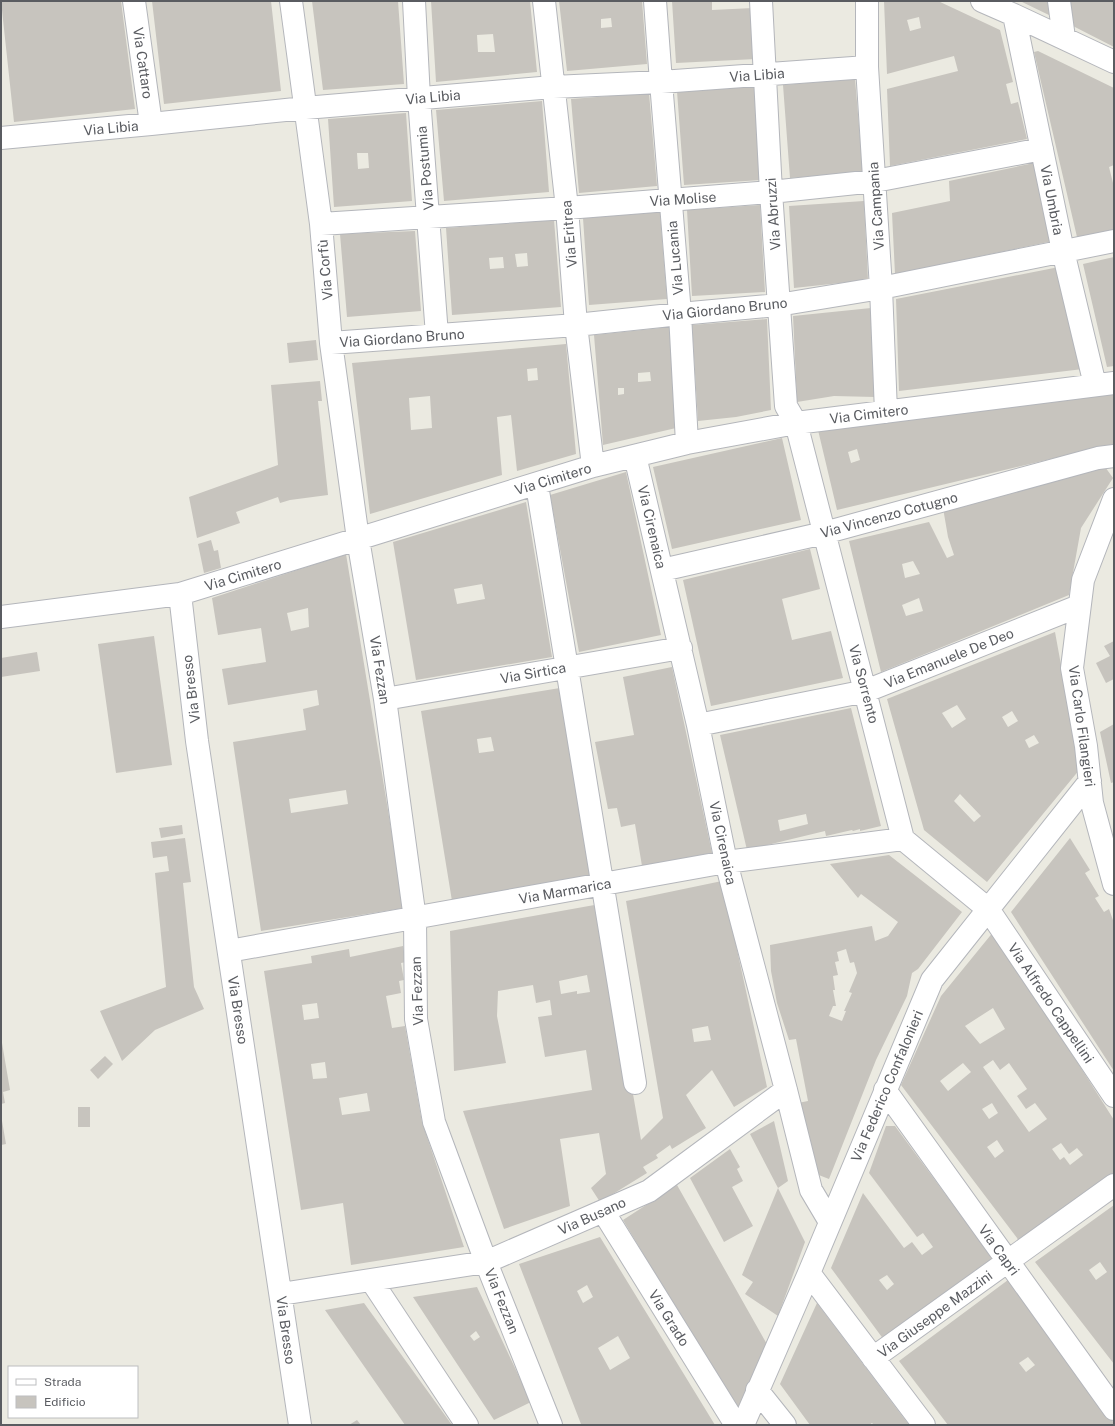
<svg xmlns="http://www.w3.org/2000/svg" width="1115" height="1426" viewBox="0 0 1115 1426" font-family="'Public Sans',sans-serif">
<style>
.building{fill:#c7c4be;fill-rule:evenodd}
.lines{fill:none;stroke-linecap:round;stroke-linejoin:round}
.street-casing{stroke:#b4b6bb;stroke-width:24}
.street{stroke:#fff;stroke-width:22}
.labels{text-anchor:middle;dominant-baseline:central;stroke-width:3;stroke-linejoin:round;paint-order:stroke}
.street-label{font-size:14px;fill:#5a5c61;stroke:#fff}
</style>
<rect width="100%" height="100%" fill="#ebeae1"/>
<!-- building -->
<path class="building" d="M1 1H121L135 109 14 122Z
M152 1H271L281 91 164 104Z
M312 1H398L404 84 323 90Z
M431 1H530L537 72 436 82ZM493 34 495 52H478L477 35Z
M559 1H642L647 64 567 71ZM611 18 612 27 601 28V19Z
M672 1H712V10L753 8 756 59 676 63Z
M884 1H938L1000 30 1013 82 1006 84 1011 104 1018 102 1027 139 890 166 887 89 958 71 954 56 887 74ZM919 17 921 28 910 31 907 20Z
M1020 1H1049L1051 16Z
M1069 1H1114V47L1073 26Z
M1038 51 1114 88V165L1109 167 1114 187V230L1077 237 1034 52Z
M855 79 863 172 790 178 783 85Z
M755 86 761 180 684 185 677 91Z
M649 93 657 186 579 193 571 99Z
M542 101 549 192 444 201 436 110Z
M406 113 412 201 334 207 328 119ZM357 153H368L369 168 358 169Z
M1034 163 1053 241 895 274 892 213 950 201 949 181Z
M864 201 868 280 794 288 789 206Z
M760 205 765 292 692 296 687 210Z
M660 212 667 299 589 305 583 218Z
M554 220 561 307 452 315 446 228ZM527 253 528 266 517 267 515 254ZM503 257 504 268 490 269 489 258Z
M415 231 421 311 347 317 340 234Z
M1114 257V366L1107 367 1083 264Z
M1059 267 1083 369 899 391 896 299Z
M871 308 875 397 834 396 797 402 793 316Z
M767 319 771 410 736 417 698 421 692 325Z
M670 327 676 428 603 445 594 335ZM650 372 651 381 638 382V373ZM618 388H624V394L618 395Z
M316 340 318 360 289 363 287 343Z
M566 344 576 454 517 471 511 415 497 417 502 475 370 514 352 363ZM537 368 538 380 528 381 527 369ZM430 396 432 428 411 430 409 398Z
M320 381 322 401H318L328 495 290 500 280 503 278 497 236 512 240 523 197 538 189 497 278 465 271 385Z
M1114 392V444L837 510 818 430ZM857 449 860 460 851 463 848 452Z
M782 438 801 520 672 549 653 467Z
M1103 464 1113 478 1081 528 1069 595 881 672 849 541 929 522 947 558 954 555 948 537 943 508ZM913 561 920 574 905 578 902 564ZM919 598 923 611 906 616 902 605Z
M626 472 661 635 579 652 550 495Z
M526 502 552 657 416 680 393 542ZM482 584 485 599 457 604 454 589Z
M211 540 214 551 218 550 221 568 204 573 198 544Z
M810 549 820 589 782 599 792 640 831 631 843 678 711 706 683 580Z
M346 554 404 908 261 931 233 742 306 730 303 709 319 705 317 690 228 705 222 669 266 662 261 628 218 635 212 598ZM308 608 309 627 291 631 287 613ZM346 790 348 804 291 813 289 799Z
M1055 632 1080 769 987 882 924 830 887 699ZM957 705 966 719 952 728 942 713ZM1012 711 1018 721 1008 727 1002 717ZM1034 735 1039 743 1029 748 1025 740ZM960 794 981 816 974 822 954 801Z
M154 636 172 765 116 773 98 644Z
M1114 641V679L1106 683 1096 663 1110 656 1104 646Z
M37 652 40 671 1 677V658Z
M672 667 712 853 642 866 635 824 621 827 617 808 608 809 595 742 634 735 623 677Z
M560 688 596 875 452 901 421 711ZM491 737 494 751 479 753 477 739Z
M851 708 881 826 860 831V829L853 831 852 830 826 836 825 831 747 850 720 735ZM806 814 808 824 780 831 778 820Z
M1114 724V782L1111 783 1100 732Z
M182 825 183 834 161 838 159 828Z
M185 838 191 882 183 883 194 987 204 1009 155 1030 122 1061 100 1011 166 987 155 873 169 871 167 856 153 858 151 842Z
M1070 838 1090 870 1085 873 1099 896 1095 898 1104 912 1109 909 1114 923V1071L1011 912Z
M889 855 962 912 918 969 912 973 907 996 876 1060 829 1179 811 1172 798 1103 808 1101 796 1039 789 1040 777 1003 771 971 770 945 872 926 875 941 888 936 898 922 861 894 858 898 830 864ZM846 949 850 963 854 962 857 973 849 992 852 993 844 1011H846L842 1021 829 1016 833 1006H836L833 990H835L833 976 838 975 835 962 839 961 837 952Z
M722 881 767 1087 734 1107 712 1070 686 1095 706 1128 672 1149 670 1145 656 1155 658 1158 643 1167 647 1173 600 1202 591 1188 606 1174 599 1133 560 1139 570 1206 504 1229 463 1111 592 1090 586 1050 545 1057 538 1017 552 1015 550 1000 536 1003 533 985 498 991 497 1016 506 1063 454 1071 450 931 600 904 641 1140 663 1118 626 901ZM587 975 590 992 577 994V991L561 994 559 981ZM708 1026 711 1040 694 1042 692 1029Z
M994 931 1114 1120V1173L1020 1242 901 1085 941 996ZM993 1008 1005 1029 980 1044 965 1026ZM993 1060 1000 1070 1009 1063 1027 1089 1017 1096 1026 1109 1035 1103 1047 1119 1029 1132 983 1067ZM963 1063 971 1072 948 1091 940 1081ZM992 1103 998 1113 989 1119 982 1109ZM997 1140 1004 1151 995 1158 987 1147ZM1061 1143 1069 1154 1077 1148 1083 1155 1070 1165 1064 1157 1060 1160 1052 1149Z
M403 946 406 962 401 963 404 980 399 981 401 993 386 996 392 1028 405 1026 422 1122 464 1247 351 1265 343 1203 301 1210 264 971 312 963 311 956 349 949 350 957ZM317 1003 319 1018 304 1020 302 1005ZM325 1062 327 1078 313 1079 311 1064ZM367 1093 370 1111 342 1115 339 1098Z
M1 1037 10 1090 3 1092 5 1103 1 1104Z
M105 1056 113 1064 98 1079 90 1070Z
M78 1107H90V1127H78Z
M1 1115 6 1144 1 1145Z
M774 1121 788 1181 778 1188 750 1134Z
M886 1126H895L994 1260 884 1340 831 1268 863 1193 904 1248 912 1242 922 1255 933 1247 923 1233 917 1237 869 1173ZM887 1275 894 1284 887 1290 879 1280Z
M730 1149 740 1167 737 1169 743 1181 732 1187 753 1226 724 1242 690 1178Z
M677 1185 768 1346 743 1406H734L623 1220Z
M778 1188 805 1242 778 1316 745 1294 753 1282 742 1275Z
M1114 1205V1364L1035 1262ZM1100 1262 1107 1272 1096 1280 1089 1270Z
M600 1237 715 1425 581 1424 519 1264ZM587 1285 593 1297 583 1303 577 1291ZM618 1336 630 1358 610 1370 598 1348Z
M1008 1280 1114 1423V1425H948L899 1361ZM1028 1357 1035 1365 1026 1372 1019 1363Z
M477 1287 531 1402 494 1420 413 1297ZM476 1331 480 1337 474 1341 470 1336Z
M364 1303 452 1425H405L325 1310Z
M817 1303 909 1425H874L872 1423 869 1425H810L780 1384Z
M357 1420 361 1425H349Z"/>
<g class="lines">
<defs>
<path id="street" d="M134 1 151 124
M291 1 321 224 331 343 358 539 385 699 415 919 416 1019 434 1122 486 1262 551 1425
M414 1 419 98 437 335
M544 1 567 208 576 325 593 466
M655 1 661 82 680 314 687 443
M761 1 771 192 786 406 796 423 903 839 988 909 1114 1096
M867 1V67L881 288 886 412
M982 1 1014 15 1114 62
M1059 1 1064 38
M1014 15 1063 251 1095 385
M1 138 151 124 305 108 553 87 661 82 867 67
M321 224 567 208 771 192 875 181 1042 149
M331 343 576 325 680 314 778 305 881 288 1114 241
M635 456 698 725 726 862 786 1090 811 1190 830 1222
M537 485 635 1083
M1114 499 1083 580 1072 668 1086 746 1092 803 1114 884
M662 570 824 533 1098 458 1114 456
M180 594 197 741 300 1425
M1 617 180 594 593 466 687 443 796 423 1114 383
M385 699 681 648
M698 725 866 691 1079 606
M229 951 726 862 903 839
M885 1090 1114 1409
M603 1211 736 1425
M809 1273 924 1425
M371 1280 467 1425
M281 1294 486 1262 649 1191 786 1090
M873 1358 1114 1185
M757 1390 785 1425
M743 1425 809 1273 932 980 1090 781"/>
</defs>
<!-- street casing -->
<use href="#street" class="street-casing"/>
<!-- street -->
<use href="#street" class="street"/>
</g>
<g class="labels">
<!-- street labels -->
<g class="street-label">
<text transform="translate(143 63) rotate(82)">Via Cattaro</text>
<text transform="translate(757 75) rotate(-4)">Via Libia</text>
<text transform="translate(433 97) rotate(-5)">Via Libia</text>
<text transform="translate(111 128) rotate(-5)">Via Libia</text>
<text transform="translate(425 168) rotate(-95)">Via Postumia</text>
<text transform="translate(683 199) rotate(-4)">Via Molise</text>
<text transform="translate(1052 200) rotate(79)">Via Umbria</text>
<text transform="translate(876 206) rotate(-94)">Via Campania</text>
<text transform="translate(773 214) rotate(-94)">Via Abruzzi</text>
<text transform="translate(569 234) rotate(-95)">Via Eritrea</text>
<text transform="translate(675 258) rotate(-95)">Via Lucania</text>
<text transform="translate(325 270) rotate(-95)">Via Corfù</text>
<text transform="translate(725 309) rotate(-6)">Via Giordano Bruno</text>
<text transform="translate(402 338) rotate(-4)">Via Giordano Bruno</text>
<text transform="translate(869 414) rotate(-7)">Via Cimitero</text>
<text transform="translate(553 479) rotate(-17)">Via Cimitero</text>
<text transform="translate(889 515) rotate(-15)">Via Vincenzo Cotugno</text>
<text transform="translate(652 527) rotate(77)">Via Cirenaica</text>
<text transform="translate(243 575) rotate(-17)">Via Cimitero</text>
<text transform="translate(949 658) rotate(-22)">Via Emanuele De Deo</text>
<text transform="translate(380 670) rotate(81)">Via Fezzan</text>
<text transform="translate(533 673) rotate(-10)">Via Sirtica</text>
<text transform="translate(864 684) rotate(75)">Via Sorrento</text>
<text transform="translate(191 689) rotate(-97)">Via Bresso</text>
<text transform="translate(1082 726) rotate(82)">Via Carlo Filangieri</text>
<text transform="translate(723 843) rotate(78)">Via Cirenaica</text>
<text transform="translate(565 891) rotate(-10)">Via Marmarica</text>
<text transform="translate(417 991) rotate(-92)">Via Fezzan</text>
<text transform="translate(1051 1003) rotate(56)">Via Alfredo Cappellini</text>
<text transform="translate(238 1010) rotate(81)">Via Bresso</text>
<text transform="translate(887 1086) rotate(-67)">Via Federico Confalonieri</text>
<text transform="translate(592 1216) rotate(-24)">Via Busano</text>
<text transform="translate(999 1250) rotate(54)">Via Capri</text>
<text transform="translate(502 1301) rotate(68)">Via Fezzan</text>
<text transform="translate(935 1314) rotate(-36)">Via Giuseppe Mazzini</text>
<text transform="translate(669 1318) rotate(58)">Via Grado</text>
<text transform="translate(286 1330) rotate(82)">Via Bresso</text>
</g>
</g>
<!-- border -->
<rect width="1115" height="1426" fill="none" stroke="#5a5c61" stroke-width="4"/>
<!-- legend -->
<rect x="8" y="1366" width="130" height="52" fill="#ffffff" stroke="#bdbec0"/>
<rect x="16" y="1379" width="20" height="6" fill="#ffffff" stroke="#bdbec0"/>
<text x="44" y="1386" font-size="12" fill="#5a5c61">Strada</text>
<rect x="16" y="1396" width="20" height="12" fill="#c7c4be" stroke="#bdbec0"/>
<text x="44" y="1406" font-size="12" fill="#5a5c61">Edificio</text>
</svg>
